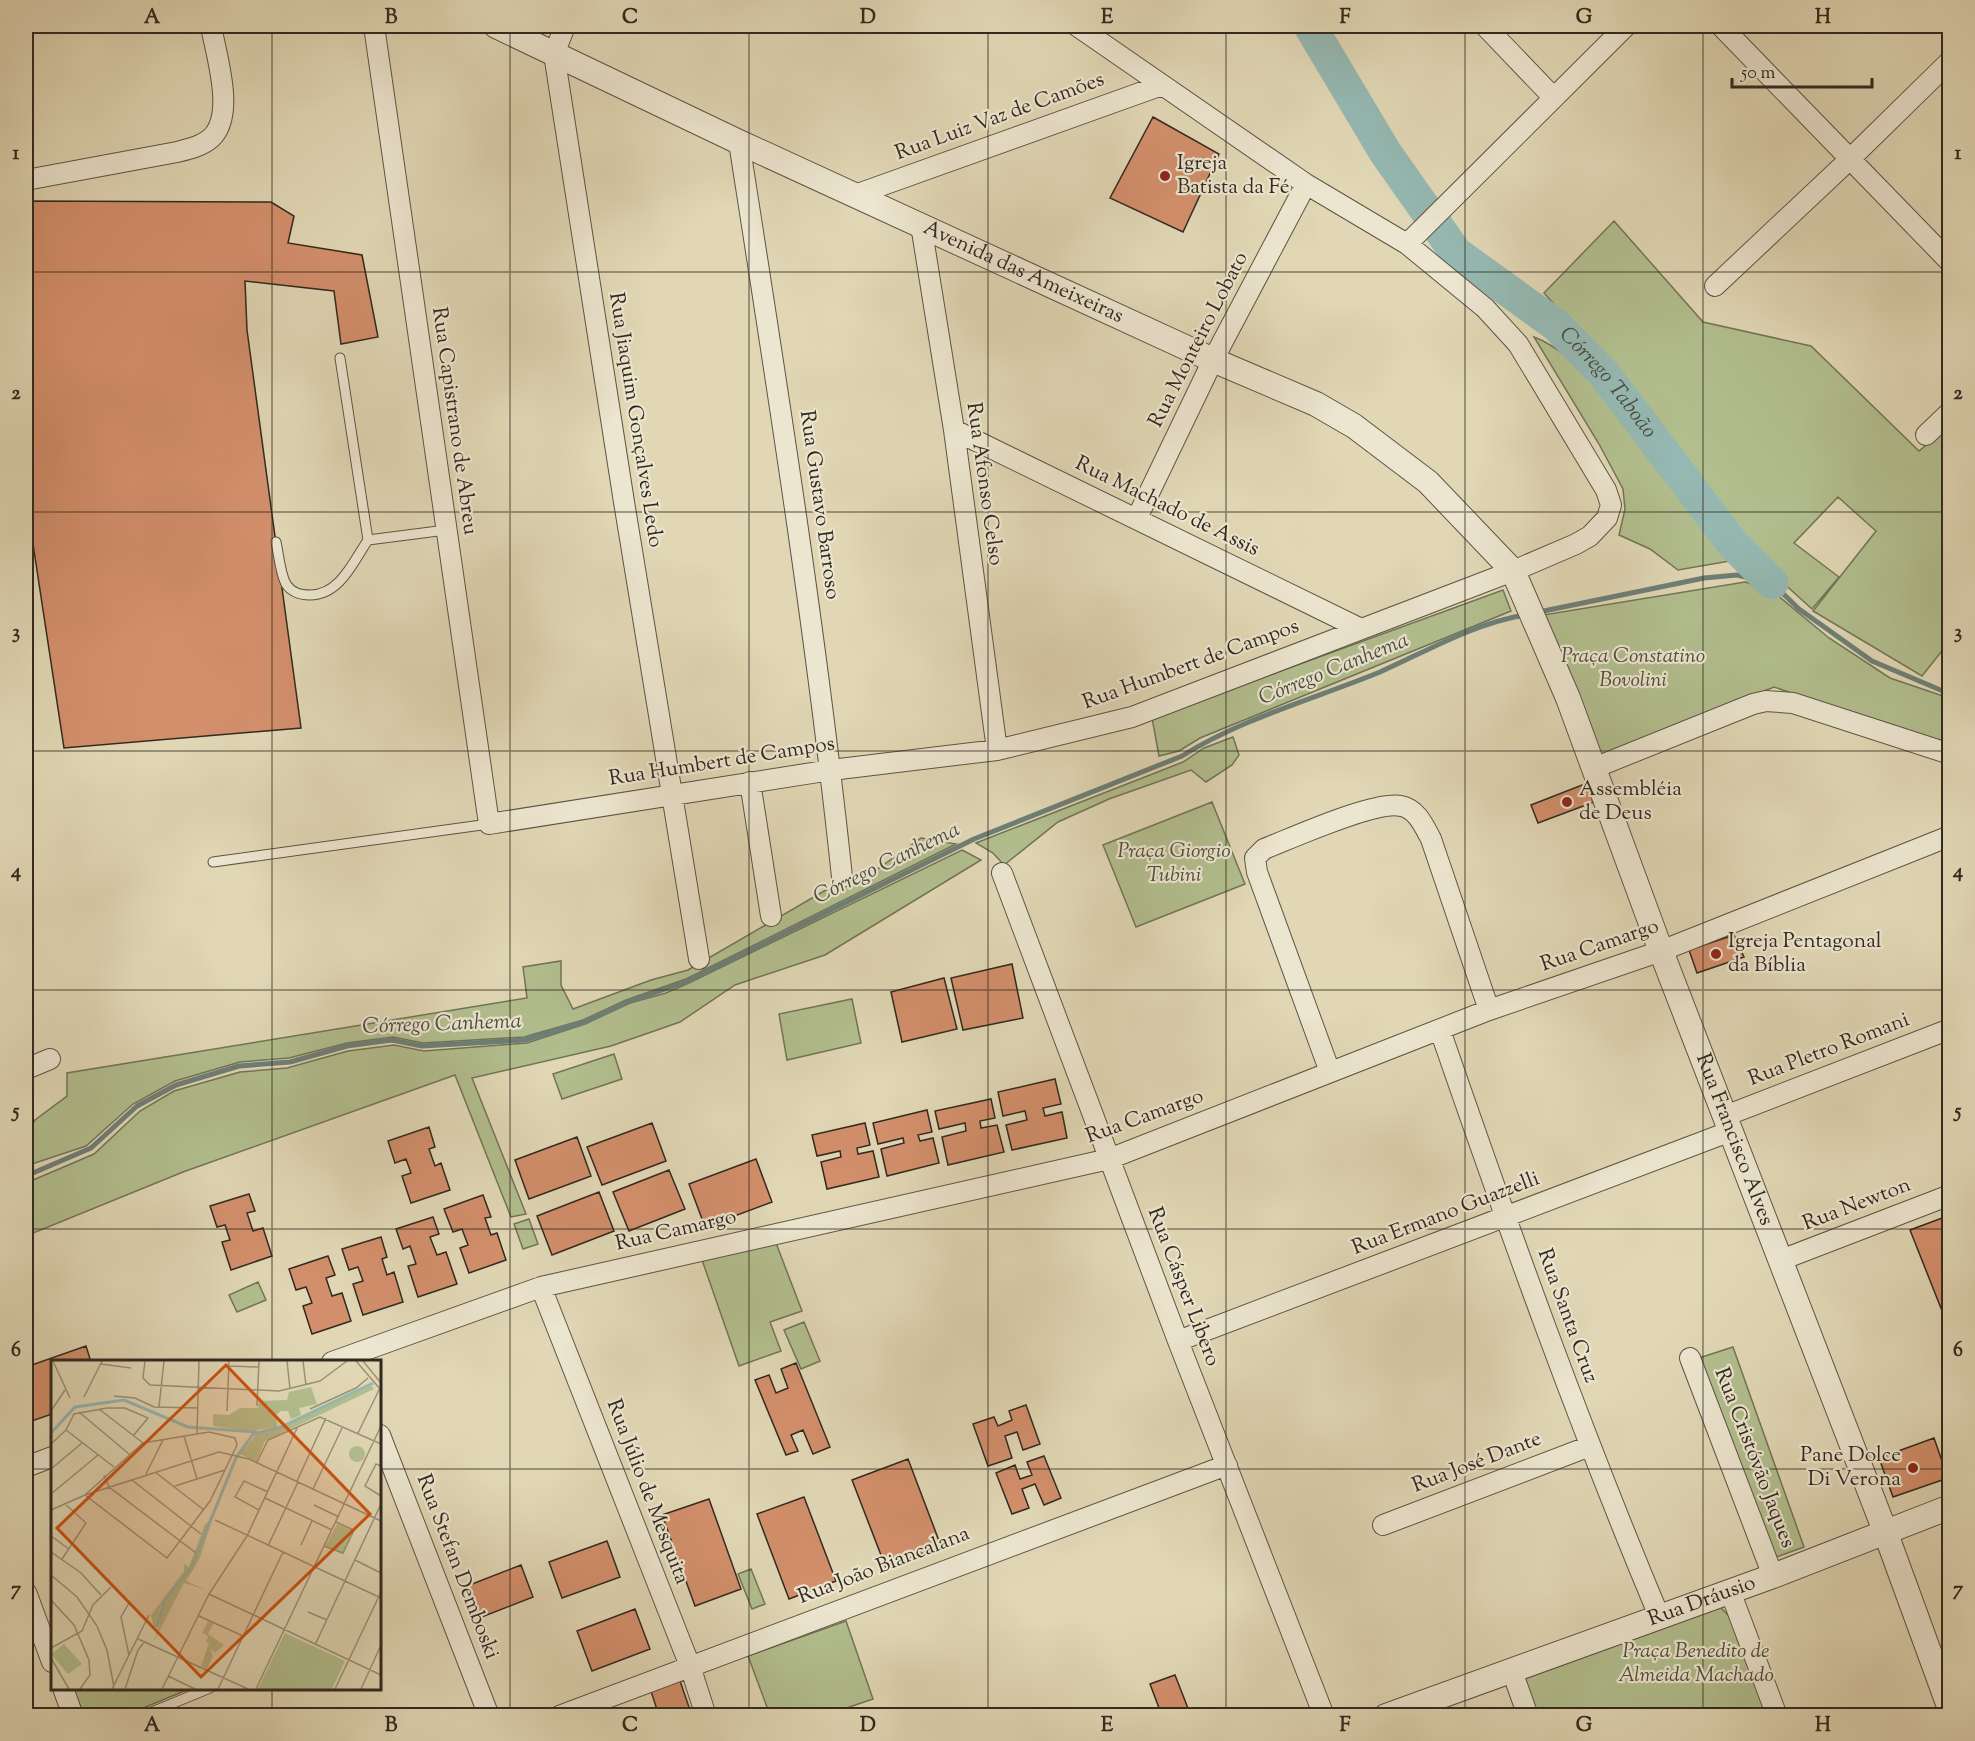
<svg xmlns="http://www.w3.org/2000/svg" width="1975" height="1741" viewBox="0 0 1975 1741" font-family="'Sorts Mill Goudy',serif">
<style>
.green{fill:#b2be8e;stroke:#727457;stroke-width:1.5}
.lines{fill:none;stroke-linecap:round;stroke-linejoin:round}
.stream{stroke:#6d7f78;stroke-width:5}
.river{stroke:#95b8b2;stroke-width:33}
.building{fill:#d38f6c;stroke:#312920;stroke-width:1.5}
.service-casing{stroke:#5d5445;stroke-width:11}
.minor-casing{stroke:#5d5445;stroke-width:22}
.tertiary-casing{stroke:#5d5445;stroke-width:26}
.service{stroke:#ece5cf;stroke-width:9}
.minor{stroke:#ece5cf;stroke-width:20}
.tertiary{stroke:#ece5cf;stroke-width:24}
.grid{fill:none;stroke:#312920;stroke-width:1.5;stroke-opacity:0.55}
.poi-dot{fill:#8f2418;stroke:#ece5cf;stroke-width:2}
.labels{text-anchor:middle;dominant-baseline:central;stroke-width:4.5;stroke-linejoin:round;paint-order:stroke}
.street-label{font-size:21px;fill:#312920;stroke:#ece5cf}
.poi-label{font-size:21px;fill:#312920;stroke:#ece5cf;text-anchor:start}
.park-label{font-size:21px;font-style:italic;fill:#514e3c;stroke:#ece5cf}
.water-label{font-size:22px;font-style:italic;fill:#4a4d44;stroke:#ece5cf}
.inset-river{fill:none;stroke:#95b8b2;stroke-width:3}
.inset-road{fill:none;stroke:#9b9179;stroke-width:1.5}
.view{fill:#cd520f;fill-opacity:0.15;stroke:#cd520f;stroke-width:3}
.inset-edge{fill:none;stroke:#312920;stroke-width:3}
.neatline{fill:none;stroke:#312920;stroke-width:2}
.grid-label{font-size:20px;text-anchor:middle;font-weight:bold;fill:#312920}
</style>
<rect width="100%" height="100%" fill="#e1d7b5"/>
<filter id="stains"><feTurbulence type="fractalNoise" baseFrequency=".00333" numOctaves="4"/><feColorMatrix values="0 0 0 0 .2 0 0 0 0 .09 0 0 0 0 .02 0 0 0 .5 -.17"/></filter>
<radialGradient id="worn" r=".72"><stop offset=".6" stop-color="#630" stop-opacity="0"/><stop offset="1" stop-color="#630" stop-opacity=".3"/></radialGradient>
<!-- green -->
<path class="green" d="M1614 221 1703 322 1811 346 1919 451 1949 426V642L1922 676 1813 611 1876 531 1838 497 1794 543 1839 577 1812 609 1739 543 1728 517 1599 354 1544 293Z
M1534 337C1586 356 1641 443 1673 488 1691 513 1710 537 1730 561L1678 570 1650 549 1619 535 1625 509 1623 489 1599 444Z
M1745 582 1771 590 1829 638 1890 678 1949 698V747L1774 687 1593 758 1543 615Z
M1503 590 1511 611 1200 738 1179 751 1159 756 1152 718Z
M1233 737 1239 755 1232 765 1206 782 1191 770 1109 799 1058 822 1004 865 993 853 976 843 1183 762 1204 748Z
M1212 802 1245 884 1136 927 1103 845Z
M921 838 956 844 686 979 626 1000 583 1020 524 1037 423 1043 393 1037 347 1043 289 1058 240 1062 175 1081 133 1104 86 1146 26 1166V1135L35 1120 67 1096V1073L527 998 523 967 561 961V985L573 1009 651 980 688 970 843 880 879 868Z
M962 850 981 860 825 955 735 985 680 1022 611 1046 472 1078 526 1214 511 1217 455 1075 183 1172 26 1236V1183L94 1154 140 1111 174 1091 240 1072 287 1068 348 1051 394 1045 424 1051 527 1043 585 1024 630 1003 666 993 691 982Z
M852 999 861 1043 787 1060 779 1014Z
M614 1054 622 1079 562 1099 553 1074Z
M529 1219 538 1244 523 1249 514 1224Z
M776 1243 802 1311 770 1322 781 1351 739 1366 701 1257Z
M258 1282 266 1300 237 1312 229 1295Z
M804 1322 820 1361 801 1369 784 1330Z
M1733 1347 1804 1547 1771 1559 1699 1358Z
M751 1569 765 1604 752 1609 738 1574Z
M1719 1606 1736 1623 1773 1715H1532L1518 1675Z
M846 1621 873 1699 826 1715H770L748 1656Z
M73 1689H189L124 1716 84 1715Z"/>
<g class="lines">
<!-- stream -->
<path class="stream" d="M1539 612 1704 578 1737 575 1772 583 1799 609 1872 661 1950 694
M26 1176 91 1148 137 1106 176 1085 239 1066 290 1062 347 1046 392 1040 422 1046 525 1040 584 1022 628 1002 688 981 974 839 1182 756C1243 718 1314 699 1380 672 1427 651 1473 624 1524 615"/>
<!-- river -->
<path class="river" id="s1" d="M1310 26 1385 152 1456 253 1556 325 1604 374 1733 544 1772 583"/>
</g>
<!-- building -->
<path class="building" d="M1153 117 1219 154 1183 232 1110 198Z
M26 201 271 202 294 216 288 243 362 255 378 337 341 344 334 291 245 281 247 330 301 728 64 748 26 498Z
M1595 780 1602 799 1538 823 1531 805Z
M1734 935 1744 957 1697 973 1689 950Z
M1012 964 1023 1018 963 1030 951 978Z
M944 978 957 1029 902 1042 891 992Z
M1055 1079 1061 1104 1043 1108 1045 1116 1062 1112 1067 1138 1012 1150 1006 1125 1027 1120 1025 1111 1003 1116 998 1092Z
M991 1099 995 1118 980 1121 981 1128 997 1125 1004 1152 948 1165 942 1137 966 1131 965 1123 939 1129 935 1111Z
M927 1110 932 1132 918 1135 920 1141 933 1138 939 1163 887 1176 881 1149 904 1143 903 1138 878 1144 873 1123Z
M652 1123 666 1161 602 1185 587 1147Z
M865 1123 870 1145 857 1148 858 1154 873 1151 879 1177 827 1189 821 1162 841 1157 840 1151 817 1156 812 1135Z
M429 1127 435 1147 429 1149 435 1166 441 1163 450 1190 411 1203 402 1176 411 1173 406 1159 395 1163 388 1141Z
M577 1137 591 1176 529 1199 515 1160Z
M756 1159 772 1202 705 1227 689 1184Z
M669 1170 685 1209 629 1231 613 1192Z
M599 1192 614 1231 552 1255 537 1216Z
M249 1194 255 1211 247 1213 253 1231 263 1228 272 1256 231 1270 222 1242 230 1240 225 1225 217 1227 210 1206Z
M483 1195 491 1217 485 1218 491 1235 497 1233 506 1260 469 1273 460 1248 468 1245 462 1229 453 1232 444 1209Z
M1950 1215V1331L1910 1230Z
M433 1217 439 1234 430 1237 437 1255 446 1252 457 1284 418 1297 408 1266 416 1264 410 1246 403 1249 396 1229Z
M381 1237 387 1257 382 1259 387 1275 394 1272 403 1302 363 1315 353 1284 363 1281 358 1267 349 1270 342 1249Z
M328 1256 335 1275 326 1278 332 1296 342 1293 351 1321 312 1334 303 1306 312 1303 306 1287 296 1290 289 1269Z
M86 1346 91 1362H52V1414L26 1423V1367Z
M796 1363 830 1447 813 1454 803 1430 791 1435 798 1451 786 1455 755 1380 769 1375 776 1393 788 1388 781 1369Z
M1026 1405 1040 1444 1023 1450 1017 1432 1005 1436 1012 1458 988 1466 973 1424 994 1417 998 1426 1012 1420 1009 1411Z
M1934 1438 1948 1478 1893 1497 1879 1458Z
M1044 1456 1061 1498 1044 1505 1035 1484 1022 1489 1029 1508 1012 1514 996 1473 1015 1465 1020 1479 1032 1475 1027 1462Z
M908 1459 941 1546 886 1568 852 1480Z
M804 1497 836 1581 789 1599 757 1514Z
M709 1499 741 1589 695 1606 662 1515Z
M607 1541 620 1577 562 1598 549 1562Z
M521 1565 533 1597 479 1618 467 1586Z
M635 1609 650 1649 592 1671 577 1631Z
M1175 1675 1191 1716H1162L1150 1684Z
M679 1678 692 1716H659L650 1688Z"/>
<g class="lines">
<defs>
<path id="service" d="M340 358 368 540
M276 542C279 555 280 573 286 584 292 593 300 595 310 595 340 595 353 562 368 540L446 530
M213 862 489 824
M142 1716 210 1688"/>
<path id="minor" d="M374 26 489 824 831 770 997 750 1132 717 1513 571 1576 544 1590 536 1607 518 1611 505 1606 490 1518 344 1485 308 1407 244 1306 184 1077 26
M565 26 554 54 624 502 699 959
M1485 26 1553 97
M1721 26 1950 262
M739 142C777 386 816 631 842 877
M26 180 177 152C189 149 202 146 211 138 236 115 216 55 211 26
M855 195 1162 85
M921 225 954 430 997 750
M1407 244 1626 26
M1715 286 1850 159 1950 61
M954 430 1359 628
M1926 435 1950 412
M1137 518 1213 360 1306 184
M1594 768 1753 704 1766 701 1793 703 1950 754
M750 782 771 916
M1002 873 1178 1341 1324 1716
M1440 1030C1508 1227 1578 1423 1659 1616
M26 1069 50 1059
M1330 1072 1257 872 1255 858 1264 849C1292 838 1376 800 1401 806 1417 809 1424 826 1431 839L1489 1010
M1725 1116 1950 1029
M1781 1260 1950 1195
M541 1287 690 1666 706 1716
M1178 1341 1731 1131
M1690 1358 1773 1576
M332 1362 541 1287 1109 1159 1489 1010 1661 951 1950 836
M380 1435 489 1716
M26 1467 52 1457
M1383 1525 1590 1446
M1730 1591 1777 1716
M26 1592 52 1662
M1512 1671 1528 1716
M63 1688 73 1716
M559 1716 1227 1465"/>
<g id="tertiary">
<path id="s2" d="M496 26 739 142 1213 360 1316 404 1354 426 1428 482 1513 571 1568 698 1661 951 1885 1531 1950 1709"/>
<path id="s3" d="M1386 1716 1773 1576 1950 1507"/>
</g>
</defs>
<!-- service casing -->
<use href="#service" class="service-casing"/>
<!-- minor casing -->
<use href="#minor" class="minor-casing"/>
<!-- tertiary casing -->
<use href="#tertiary" class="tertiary-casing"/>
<!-- service -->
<use href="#service" class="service"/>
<!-- minor -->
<use href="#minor" class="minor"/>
<!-- tertiary -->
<use href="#tertiary" class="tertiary"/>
</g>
<!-- grid -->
<path class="grid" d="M272 26V1362M510 26V1716M749 26V1716M988 26V1716M1226 26V1716M1465 26V1716M1703 26V1716M26 272H1950M26 512H1950M26 751H1950M26 990H1950M26 1229H1950M26 1469H52M380 1469H1950M272 1688V1716"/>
<!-- markers -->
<g class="poi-dot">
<circle cx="1165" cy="176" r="6"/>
<circle cx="1567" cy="802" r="6"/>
<circle cx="1716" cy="954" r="6"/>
<circle cx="1913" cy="1468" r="6"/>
</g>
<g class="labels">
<!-- street labels -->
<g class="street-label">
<text transform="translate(1000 117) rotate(-20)">Rua Luiz Vaz de Camões</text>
<text stroke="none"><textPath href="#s2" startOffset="582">Avenida das Ameixeiras</textPath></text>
<text transform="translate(1199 340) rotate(-63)">Rua Monteiro Lobato</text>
<text transform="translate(635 420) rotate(81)">Rua Jiaquim Gonçalves Ledo</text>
<text transform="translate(454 421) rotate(82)">Rua Capistrano de Abreu</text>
<text transform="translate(984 484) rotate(82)">Rua Afonso Celso</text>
<text transform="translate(819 505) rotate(82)">Rua Gustavo Barroso</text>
<text transform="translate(1167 507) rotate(26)">Rua Machado de Assis</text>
<text transform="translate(1191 665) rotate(-20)">Rua Humbert de Campos</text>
<text transform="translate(722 762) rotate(-9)">Rua Humbert de Campos</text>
<text transform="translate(1600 946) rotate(-19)">Rua Camargo</text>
<text transform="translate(1829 1050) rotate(-21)">Rua Pletro Romani</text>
<text transform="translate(1145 1117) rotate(-20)">Rua Camargo</text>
<text stroke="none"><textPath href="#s2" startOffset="1773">Rua Francisco Alves</textPath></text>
<text transform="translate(1857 1205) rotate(-21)">Rua Newton</text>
<text transform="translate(1446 1214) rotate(-21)">Rua Ermano Guazzelli</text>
<text transform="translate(676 1231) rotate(-13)">Rua Camargo</text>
<text transform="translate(1183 1287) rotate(69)">Rua Cásper Libero</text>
<text transform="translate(1567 1316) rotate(70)">Rua Santa Cruz</text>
<text transform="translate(1754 1458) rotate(69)">Rua Cristóvão Jaques</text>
<text transform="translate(1477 1463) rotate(-21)">Rua José Dante</text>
<text transform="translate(647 1492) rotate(69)">Rua Júlio de Mesquita</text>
<text transform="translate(884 1566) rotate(-21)">Rua João Biancalana</text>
<text transform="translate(457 1567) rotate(69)">Rua Stefan Demboski</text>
<text stroke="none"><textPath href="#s3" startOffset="336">Rua Dráusio</textPath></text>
</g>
<!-- poi labels -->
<g class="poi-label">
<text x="1177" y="164">Igreja<tspan x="1177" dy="24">Batista da Fé</tspan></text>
<text x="1579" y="790">Assembléia<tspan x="1579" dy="24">de Deus</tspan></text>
<text x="1728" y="942">Igreja Pentagonal<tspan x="1728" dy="24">da Bíblia</tspan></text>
<text x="1901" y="1456" text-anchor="end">Pane Dolce<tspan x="1901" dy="24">Di Verona</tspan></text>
</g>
<!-- park labels -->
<g class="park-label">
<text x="1633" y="657">Praça Constatino<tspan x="1633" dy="24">Bovolini</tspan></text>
<text x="1174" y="852">Praça Giorgio<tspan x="1174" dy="24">Tubini</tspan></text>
<text x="1696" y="1652">Praça Benedito de<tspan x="1696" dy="24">Almeida Machado</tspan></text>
</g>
<!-- water labels -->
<g class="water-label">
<text stroke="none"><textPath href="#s1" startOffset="471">Córrego Taboão</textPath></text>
<text transform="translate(1334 670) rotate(-22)">Córrego Canhema</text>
<text transform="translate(887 864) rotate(-26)">Córrego Canhema</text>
<text transform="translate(442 1025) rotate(-2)">Córrego Canhema</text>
</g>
</g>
<!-- overview -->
<g transform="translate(51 1360)">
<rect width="330" height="330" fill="#e1d7b5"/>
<path d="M320 25 323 29 214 81 205 102 189 94 206 73 224 70ZM260 27 266 44 248 48 250 55 240 59 237 51H230L225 55 226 67 199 71 162 66V54L178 55 189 48H207L208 41 236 40 238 32ZM298 94a8 8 0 1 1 16 0a8 8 0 1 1-16 0ZM161 161 148 200 135 221 155 230 133 223 102 283 106 272 111 247 126 225 110 246 103 268 100 255 133 211V204L138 207 154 164ZM286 164 303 170 291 194 274 186ZM157 261 163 263 157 274 173 285 164 293 159 288 162 296 156 309 150 306 158 283 155 282 157 276 151 273ZM234 273 294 301 281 329H207ZM13 284 31 304 17 314 0 294Z" fill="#b2be8e"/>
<path class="inset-river" d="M0 73 24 47 73 40 137 67 206 72M105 267 114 240 140 208 185 98 202 74 230 67 322 23"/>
<path class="inset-road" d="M2 1 19 38M94 1 92 18 99 25 228 31 269 21 296 1M236 1 239 29M252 1 255 26M305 1 330 30M312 1 330 23M50 4 80 8M178 6 208 7M63 36 84 38 103 47 147 48M33 37 51 1M206 46 208 1M108 47 113 1M48 49 92 83M259 49 305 28 317 18M0 51 14 30M176 51 178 1M28 52 78 94M15 70 63 107M158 72 184 78 186 85 159 141 116 198 34 135 92 83ZM146 73 148 1M307 73 329 28M133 76 146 119M0 84 15 70 23 54 56 48H74L97 58 82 76M206 102 217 80 269 57 330 84M330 106 325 104 314 126 330 136M0 109 31 83M104 112 153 150M95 114 112 80M53 115 58 127 145 193M81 120 150 174M246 121 275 58M124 126 174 110M262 129 292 66M0 134 47 95M214 138 281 170M263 145 288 157M0 150 34 135 168 92 198 99 330 161M208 150 184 137 193 121 217 132M164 160 330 238M0 176 18 189M250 185 261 161M217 186 247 122M273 186 292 193 303 170 285 162M0 192 30 213 50 235M11 199 35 163 13 143M304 200 330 213M0 215 26 237 46 266 56 290 63 327M158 234 330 315M0 240 23 265 38 300 39 315 29 329M257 252 276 260M148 256 192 276M87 279 197 329M264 285 330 144M0 288 31 271 42 245 60 227M78 295 70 257 79 241M0 298 18 329M117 316 144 329M61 329 98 255M74 329 87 290 94 281M111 329 158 234 196 176 247 66M167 329 232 192M205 329 330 66M284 329 330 232M310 329 330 285"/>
<path class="view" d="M175 5 319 154 150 317 6 168Z"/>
<rect width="330" height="330" class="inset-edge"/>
</g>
<!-- margin -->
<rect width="1975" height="1741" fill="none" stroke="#e1d7b5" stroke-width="66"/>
<!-- scale -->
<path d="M1732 78v9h140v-9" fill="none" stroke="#312920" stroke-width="3"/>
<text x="1741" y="78" font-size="18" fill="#312920" stroke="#ece5cf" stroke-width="4.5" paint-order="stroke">50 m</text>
<rect x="33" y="33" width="1909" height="1675" class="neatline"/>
<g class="grid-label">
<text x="152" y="23">A</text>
<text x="391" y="23">B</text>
<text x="630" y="23">C</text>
<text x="868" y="23">D</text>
<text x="1107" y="23">E</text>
<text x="1345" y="23">F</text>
<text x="1584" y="23">G</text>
<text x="1823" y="23">H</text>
<text x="16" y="159">1</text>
<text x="1958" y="159">1</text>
<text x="16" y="399">2</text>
<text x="1958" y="399">2</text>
<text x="16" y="638">3</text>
<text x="1958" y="638">3</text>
<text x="16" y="877">4</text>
<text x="1958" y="877">4</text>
<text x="16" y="1117">5</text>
<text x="1958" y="1117">5</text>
<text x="16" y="1356">6</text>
<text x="1958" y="1356">6</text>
<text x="16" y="1595">7</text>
<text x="1958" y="1595">7</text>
<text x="152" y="1731">A</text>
<text x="391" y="1731">B</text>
<text x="630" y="1731">C</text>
<text x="868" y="1731">D</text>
<text x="1107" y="1731">E</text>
<text x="1345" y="1731">F</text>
<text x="1584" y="1731">G</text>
<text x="1823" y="1731">H</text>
</g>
<rect width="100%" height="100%" filter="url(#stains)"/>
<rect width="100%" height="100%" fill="url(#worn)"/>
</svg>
